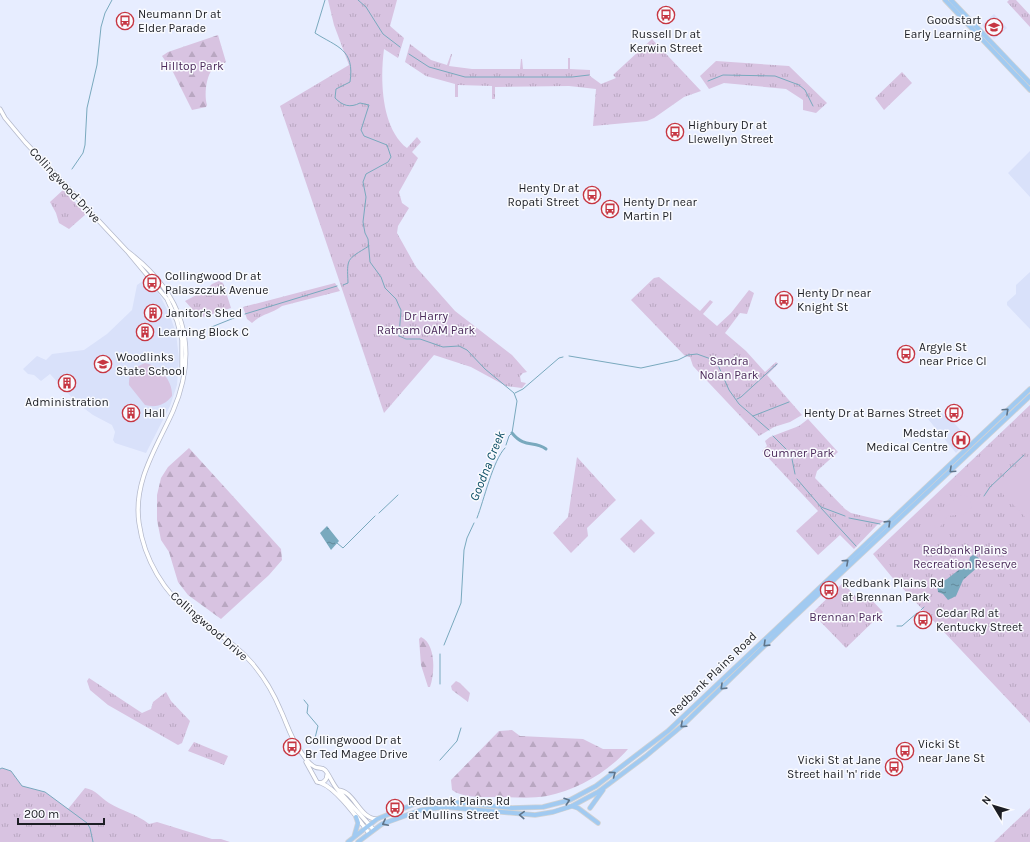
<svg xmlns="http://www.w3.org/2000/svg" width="1030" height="842" viewBox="0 0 1030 842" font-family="Karla,sans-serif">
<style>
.built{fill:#d9e1fa}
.forest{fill:url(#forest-firs)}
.park{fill:url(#park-tufts)}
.garden{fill:#d8c3e1}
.water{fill:url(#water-ripples)}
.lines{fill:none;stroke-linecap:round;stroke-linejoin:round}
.stream{stroke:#79a9be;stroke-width:1}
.canal{stroke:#79a9be;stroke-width:3}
.secondary-casing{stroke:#b4b9cb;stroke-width:5}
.primary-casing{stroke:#d2d2d3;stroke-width:5.5}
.secondary{stroke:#fff;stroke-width:3.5}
.primary{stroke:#a1caf1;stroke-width:4}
.oneway{stroke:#5e748a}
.labels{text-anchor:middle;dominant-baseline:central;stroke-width:3;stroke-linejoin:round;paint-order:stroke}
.poi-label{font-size:12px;fill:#1c1e24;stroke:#f9fafe;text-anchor:start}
.park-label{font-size:12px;fill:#4c2b5b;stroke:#f9fafe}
.street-label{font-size:12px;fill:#1c1e24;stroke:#f9fafe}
.water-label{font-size:13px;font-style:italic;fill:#094c63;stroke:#f9fafe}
</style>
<defs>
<pattern id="forest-firs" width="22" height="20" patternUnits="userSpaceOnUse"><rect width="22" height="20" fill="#d8c3e1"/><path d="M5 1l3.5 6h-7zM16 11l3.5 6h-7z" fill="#b9a7c1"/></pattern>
<pattern id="park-tufts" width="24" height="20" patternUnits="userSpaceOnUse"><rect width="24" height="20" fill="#d8c3e1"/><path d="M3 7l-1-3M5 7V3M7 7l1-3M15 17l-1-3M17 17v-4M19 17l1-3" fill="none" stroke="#b9a7c1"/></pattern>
<pattern id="water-ripples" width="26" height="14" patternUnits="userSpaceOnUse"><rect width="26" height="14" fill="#79a9be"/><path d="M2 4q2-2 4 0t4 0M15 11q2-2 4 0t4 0" fill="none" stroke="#62899a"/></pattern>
</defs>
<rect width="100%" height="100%" fill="#e7edff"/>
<!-- built -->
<path class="built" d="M994 14 1007 28 994 39 982 25Z
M1030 151V197L1008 173Z
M1030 272V329L1007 305V302L1016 294V285Z
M146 279 158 292 169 313 176 333 179 359 177 385 170 406 146 453 115 443 113 440 115 432 112 425 93 415 77 403 50 374 41 381 34 375 28 374 23 369 37 356 46 360 52 354 84 350 107 334 132 310 137 285Z
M938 410 955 424 966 436 967 441 956 453 928 419Z"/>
<!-- forest -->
<path class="forest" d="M218 35 226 62C222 65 216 67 212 70 206 77 204 96 207 105L206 107 192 110 173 72 162 56 168 52Z
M189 448 281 549 282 560 269 575 221 619 188 595 178 582 169 552 161 540 157 520V495L161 478 168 467Z
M421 637C436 644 435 673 430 687H428L421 665 419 639Z
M456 681 460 683 470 693 468 702 452 690 451 686Z
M512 730 520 736 583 739 603 749H628C608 772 577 790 547 796 530 799 511 797 494 797 481 797 463 798 452 790L451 780 499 731Z"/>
<!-- park -->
<path class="park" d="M328 0H397L390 26 404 38 398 58 384 49C380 79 381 128 407 148L417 137 421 142 412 152 418 158 399 192 402 203 409 208 398 226 397 233 416 267 455 311 512 355 527 372 523 373 520 376 521 382 526 383 522 388 506 386 471 367 434 355 384 413 280 106 349 65 334 25Z
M1009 0H1016L1030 15V27L1007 2Z
M652 39 701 91 684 97 654 118 647 121 593 126 596 89 569 86 495 87V99H492V86L458 85V97H455V84L426 76 405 62 410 44 431 60 447 65 451 54H452L449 66 472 69H520L521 59H522L523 69H568V58H570V69L590 70V76L601 84 616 78 613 75Z
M716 61 789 66 827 103 816 113 803 110V100L786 89 724 83 709 89 700 76Z
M902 72 912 83 884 110 875 98Z
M63 190 86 214 69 229 59 223 56 213 50 202Z
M659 277 700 311 710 300 713 302 703 314 717 326 731 313 749 290 754 293 747 314 740 313 725 333 746 351 765 372 776 362 778 364 767 375 802 415 790 422 774 427 759 436 693 366 690 357 685 356 631 300 654 278Z
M219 281 223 283 231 308 200 318 185 301 206 290 212 284Z
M335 283 340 291 282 306C271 314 263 313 252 323L247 319 243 307Z
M1030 405V723L891 576 873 554Z
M808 419 838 452 817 471 815 478 845 509 851 513 884 521 877 525 854 549 840 535 818 555 796 531 818 511 762 451 767 446 765 441 770 437 799 426Z
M577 457 616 500 587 528 588 536 571 553 553 533 568 517Z
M641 519 655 533 634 553 620 539Z
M843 583 860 601 867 595 883 612 846 648 812 613Z
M89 678 142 713 151 709 153 702 166 692 171 701 190 721 182 743 178 745 108 705 90 690 87 681Z
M194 742 228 756 224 765 188 751Z
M2 768 11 771 22 786 45 792 68 809 85 788C96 790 100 797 109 803 122 811 137 814 149 824L157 822 212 839H221L230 842H0V769Z
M1030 808V842H993H994Z"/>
<!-- garden -->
<path class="garden" d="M145 363C160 366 173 381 172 396 165 405 156 408 145 405L129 385C128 373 135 367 145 363Z
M1029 460 1030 461V522L999 490Z
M962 495 970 498 972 508 964 514 948 516 940 527 936 528 931 519 934 515Z"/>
<!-- water -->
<path class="water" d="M327 526 339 541 331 550 320 533Z
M973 555 979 558V566L963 580 956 596 948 600 943 594 938 592 937 584 947 579 969 562 970 557Z"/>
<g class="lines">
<!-- stream -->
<path class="stream" d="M325 0 315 33C337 47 355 49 350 82L336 89 335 98C343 106 350 108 360 103L369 105 361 130 364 136 387 145 391 157 388 162 366 174 363 182 366 197 363 222 365 233 368 239 370 262 381 277 385 288 396 299 399 306 401 310 399 336 406 339H420L443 347 459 346 467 350 485 369 514 393 517 401 512 433 509 436 506 445
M358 0 366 7 383 34 400 47
M409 54 429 67 465 77H572L589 75
M708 81 723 75 775 76 799 85 805 90 813 106
M72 169 83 153 85 145 87 108 97 65 101 27 105 13 112 0
M343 285 348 283C347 258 346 260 369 246
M245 314 337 286
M209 328 234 318
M569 356 641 368 678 360 688 355 697 354 711 359 718 365 729 390 739 404 769 430
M515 393 523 389 559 358 563 357
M737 399 741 397 777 364
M753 416 789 402
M773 436 791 454 795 474
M797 479 821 507 845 516
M984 496 990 487 1024 455
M821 508 856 546
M379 513 398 495
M477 518C484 500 493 460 505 448
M849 518 880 524
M337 543 343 548 375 516
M974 555V548
M959 566 961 568
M921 610 924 607
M897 626H902L917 613
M444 645 461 603 464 550 467 538 474 523
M440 684V654
M304 700 308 705 307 713 318 726 315 738
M440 760 457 741 461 728
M0 769 2 768 11 771 22 786 45 792 87 823 90 828 93 842"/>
<!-- canal -->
<path class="canal" d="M512 433C525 449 534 440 546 449"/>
<defs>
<path id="secondary" d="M0 109 5 118 25 142 127 251 167 299 177 321 182 340V371
M127 251C182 292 201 346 173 411 157 447 133 481 139 523 144 559 164 593 193 615 213 631 235 643 252 663 264 677 274 694 281 711 287 724 291 738 299 749 303 755 308 764 315 767 319 769 322 767 325 770 329 774 333 785 338 790 350 804 362 816 373 829
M306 762 317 782C322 784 327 781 327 775
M321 783C337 789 358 819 369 833
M338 790C355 791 359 819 377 819"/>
<path id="primary" d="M945 0 1030 90
M951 0 1030 83
M572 806 578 808 598 823
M590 808 603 790
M354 837 358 823 356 817
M348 842 377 819 417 803 443 801 512 808 543 807 570 800 596 786 668 731 1030 389
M358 842 382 824 421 810 445 807 535 815 553 812 572 806 598 792 646 756 683 725 790 621 1030 396"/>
</defs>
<!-- secondary casing -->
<use href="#secondary" class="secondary-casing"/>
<!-- primary casing -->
<use href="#primary" class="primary-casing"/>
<!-- secondary -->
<use href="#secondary" class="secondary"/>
<!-- primary -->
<use href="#primary" class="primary"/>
</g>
<!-- one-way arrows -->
<defs><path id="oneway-chevron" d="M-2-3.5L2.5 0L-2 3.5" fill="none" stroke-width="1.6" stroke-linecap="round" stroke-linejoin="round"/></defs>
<g class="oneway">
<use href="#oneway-chevron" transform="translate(1006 411) rotate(-43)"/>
<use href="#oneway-chevron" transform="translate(952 470) rotate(137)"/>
<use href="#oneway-chevron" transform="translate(888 523) rotate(-44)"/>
<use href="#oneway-chevron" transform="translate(846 562) rotate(-42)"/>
<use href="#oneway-chevron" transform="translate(766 644) rotate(136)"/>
<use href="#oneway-chevron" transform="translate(723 687) rotate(136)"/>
<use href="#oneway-chevron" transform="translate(683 725) rotate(138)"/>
<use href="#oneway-chevron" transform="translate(613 774) rotate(-37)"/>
<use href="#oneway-chevron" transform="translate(567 801) rotate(-18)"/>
<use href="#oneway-chevron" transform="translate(522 815) rotate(-177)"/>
<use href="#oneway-chevron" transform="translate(385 823) rotate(153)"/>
</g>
<!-- icons -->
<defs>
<symbol id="bus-ring" viewBox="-11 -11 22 22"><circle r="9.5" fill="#f9fafe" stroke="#c63642" stroke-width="1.5"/><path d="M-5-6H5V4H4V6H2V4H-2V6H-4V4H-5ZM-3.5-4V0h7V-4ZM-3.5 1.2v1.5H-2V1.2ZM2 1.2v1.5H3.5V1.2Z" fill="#c63642"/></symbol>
<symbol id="school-ring" viewBox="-11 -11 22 22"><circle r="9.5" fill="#f9fafe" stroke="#c63642" stroke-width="1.5"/><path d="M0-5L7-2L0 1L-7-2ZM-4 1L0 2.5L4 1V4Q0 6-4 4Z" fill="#c63642"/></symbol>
<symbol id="building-ring" viewBox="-11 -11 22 22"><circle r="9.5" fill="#f9fafe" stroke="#c63642" stroke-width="1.5"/><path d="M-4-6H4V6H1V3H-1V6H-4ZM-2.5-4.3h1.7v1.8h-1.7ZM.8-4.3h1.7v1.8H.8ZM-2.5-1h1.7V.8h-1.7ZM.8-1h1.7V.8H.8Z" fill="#c63642"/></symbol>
<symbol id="hospital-ring" viewBox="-11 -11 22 22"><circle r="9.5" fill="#f9fafe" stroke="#c63642" stroke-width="1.5"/><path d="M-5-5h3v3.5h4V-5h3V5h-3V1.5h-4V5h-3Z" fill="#c63642"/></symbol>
</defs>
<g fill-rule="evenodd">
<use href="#bus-ring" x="656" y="5" width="20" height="20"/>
<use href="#bus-ring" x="115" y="11" width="20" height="20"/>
<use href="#school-ring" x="984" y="17" width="20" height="20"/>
<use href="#bus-ring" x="665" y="122" width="20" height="20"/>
<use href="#bus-ring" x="582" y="185" width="20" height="20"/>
<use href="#bus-ring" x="600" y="199" width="20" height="20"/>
<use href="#bus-ring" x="142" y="273" width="20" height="20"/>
<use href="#bus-ring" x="774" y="290" width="20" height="20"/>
<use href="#building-ring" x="143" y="303" width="20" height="20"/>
<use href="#building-ring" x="135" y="322" width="20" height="20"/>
<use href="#bus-ring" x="896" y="344" width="20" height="20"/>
<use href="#school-ring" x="93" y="354" width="20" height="20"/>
<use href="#building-ring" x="57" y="373" width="20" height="20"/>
<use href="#building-ring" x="121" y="403" width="20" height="20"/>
<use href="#bus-ring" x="944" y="403" width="20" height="20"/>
<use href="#hospital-ring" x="951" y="430" width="20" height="20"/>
<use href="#bus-ring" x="819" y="580" width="20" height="20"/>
<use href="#bus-ring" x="913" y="610" width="20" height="20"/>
<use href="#bus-ring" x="282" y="737" width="20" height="20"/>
<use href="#bus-ring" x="895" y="741" width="20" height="20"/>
<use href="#bus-ring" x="884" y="757" width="20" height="20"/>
<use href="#bus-ring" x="385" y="798" width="20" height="20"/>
</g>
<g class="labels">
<!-- poi labels -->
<g class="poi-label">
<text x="138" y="14">Neumann Dr at<tspan x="138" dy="14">Elder Parade</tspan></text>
<text x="981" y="20" text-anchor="end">Goodstart<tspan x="981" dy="14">Early Learning</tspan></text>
<text x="666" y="34" text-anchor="middle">Russell Dr at<tspan x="666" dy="14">Kerwin Street</tspan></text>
<text x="688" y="125">Highbury Dr at<tspan x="688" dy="14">Llewellyn Street</tspan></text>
<text x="579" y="188" text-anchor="end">Henty Dr at<tspan x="579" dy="14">Ropati Street</tspan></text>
<text x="623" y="202">Henty Dr near<tspan x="623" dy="14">Martin Pl</tspan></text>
<text x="165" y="276">Collingwood Dr at<tspan x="165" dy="14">Palaszczuk Avenue</tspan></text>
<text x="797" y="293">Henty Dr near<tspan x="797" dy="14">Knight St</tspan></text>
<text x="166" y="313">Janitor's Shed</text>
<text x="158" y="332">Learning Block C</text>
<text x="919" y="347">Argyle St<tspan x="919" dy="14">near Price Cl</tspan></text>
<text x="116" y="357">Woodlinks<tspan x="116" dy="14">State School</tspan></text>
<text x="67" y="402" text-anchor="middle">Administration</text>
<text x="144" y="413">Hall</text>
<text x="941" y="413" text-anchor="end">Henty Dr at Barnes Street</text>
<text x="948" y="433" text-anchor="end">Medstar<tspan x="948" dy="14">Medical Centre</tspan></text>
<text x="842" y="583">Redbank Plains Rd<tspan x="842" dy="14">at Brennan Park</tspan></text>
<text x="936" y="613">Cedar Rd at<tspan x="936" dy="14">Kentucky Street</tspan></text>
<text x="305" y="740">Collingwood Dr at<tspan x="305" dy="14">Br Ted Magee Drive</tspan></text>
<text x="918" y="744">Vicki St<tspan x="918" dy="14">near Jane St</tspan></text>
<text x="881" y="760" text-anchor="end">Vicki St at Jane<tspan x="881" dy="14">Street hail 'n' ride</tspan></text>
<text x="408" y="801">Redbank Plains Rd<tspan x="408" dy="14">at Mullins Street</tspan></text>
</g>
<!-- park labels -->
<g class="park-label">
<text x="192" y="66">Hilltop Park</text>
<text x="426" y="316">Dr Harry<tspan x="426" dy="14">Ratnam OAM Park</tspan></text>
<text x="729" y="361">Sandra<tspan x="729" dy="14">Nolan Park</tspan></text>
<text x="799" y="453">Cumner Park</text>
<text x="965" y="550">Redbank Plains<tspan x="965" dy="14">Recreation Reserve</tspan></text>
<text x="846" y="617">Brennan Park</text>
</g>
<!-- street labels -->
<g class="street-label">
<text transform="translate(65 185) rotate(47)">Collingwood Drive</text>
<text transform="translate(209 626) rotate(41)">Collingwood Drive</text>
<text transform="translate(713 674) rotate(-44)">Redbank Plains Road</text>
</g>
<!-- water labels -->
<g class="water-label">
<text transform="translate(487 466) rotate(-68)">Goodna Creek</text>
</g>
</g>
<!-- north arrow -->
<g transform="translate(994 806) rotate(308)" stroke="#f9fafe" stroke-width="3" paint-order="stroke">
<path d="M0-3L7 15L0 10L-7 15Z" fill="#1c1e24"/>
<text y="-6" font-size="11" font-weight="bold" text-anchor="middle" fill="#1c1e24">N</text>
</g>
<!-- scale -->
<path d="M18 818v6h86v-6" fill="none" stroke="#1c1e24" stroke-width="2"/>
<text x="24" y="818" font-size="12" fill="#1c1e24" stroke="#f9fafe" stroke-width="3" paint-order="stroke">200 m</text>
</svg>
